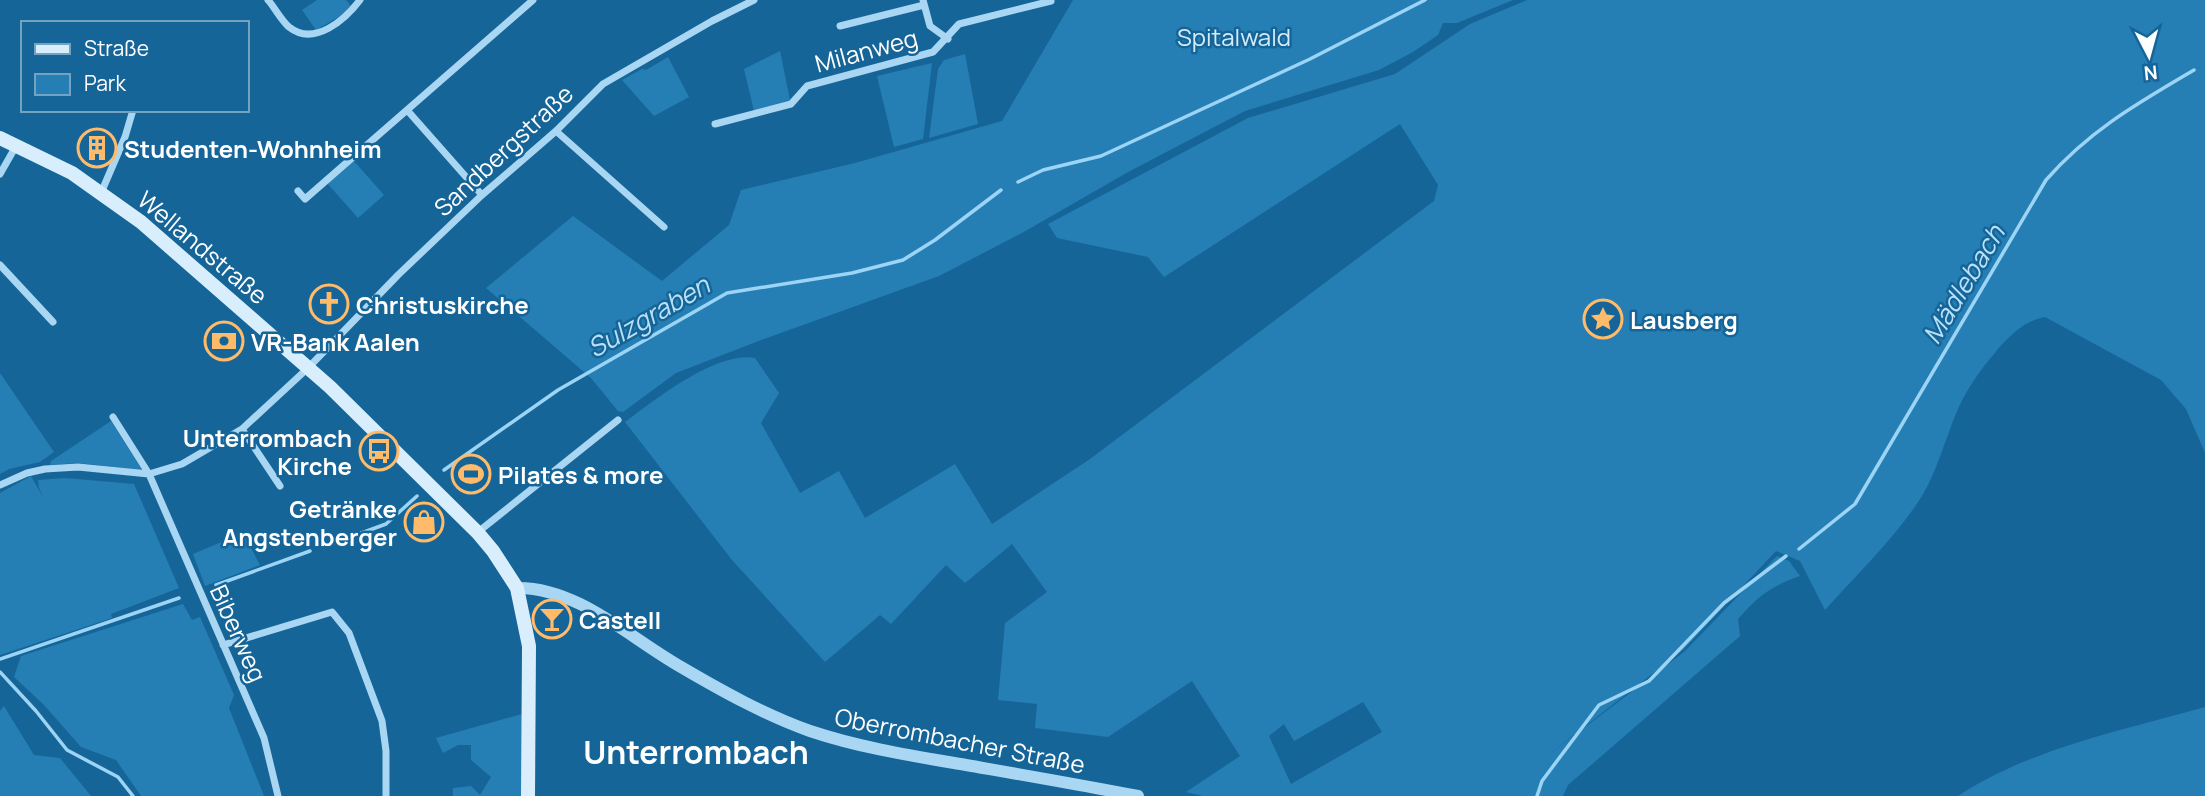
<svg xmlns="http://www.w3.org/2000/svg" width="2205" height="796" viewBox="0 0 2205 796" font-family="Manrope,sans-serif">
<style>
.green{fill:#257fb5;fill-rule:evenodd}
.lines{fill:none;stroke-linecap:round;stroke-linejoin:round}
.stream{stroke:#9bd4f5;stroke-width:3.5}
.minor{stroke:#a9d6f2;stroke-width:7}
.tertiary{stroke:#a9d6f2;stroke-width:12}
.secondary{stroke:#d8eefc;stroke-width:14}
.labels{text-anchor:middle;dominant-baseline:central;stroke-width:5;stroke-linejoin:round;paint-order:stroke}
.park-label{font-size:24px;fill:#d1ecfc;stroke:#166598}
.street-label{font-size:24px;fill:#fff;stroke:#166598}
.poi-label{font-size:24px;font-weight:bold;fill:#fff;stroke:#166598;text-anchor:start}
.water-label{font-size:26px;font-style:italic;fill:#b9e1f9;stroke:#166598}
.district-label{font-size:32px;font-weight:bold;fill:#fff;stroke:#166598}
</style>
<rect width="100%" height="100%" fill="#166598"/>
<!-- green -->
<path class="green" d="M317 0H346L351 6 342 15 316 30 302 10Z
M1073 0H1513L1457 23H1443L1438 35 1413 52 1379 70 1245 111 1130 171 1022 233 939 276 756 342 676 373 623 412 618 411 591 378 486 288 573 216 662 281 729 225 741 190 855 163 1002 121Z
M1527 0H2205V453L2186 409 2161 380 2045 317C2025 321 2012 333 1998 349 1980 370 1965 391 1955 416 1944 443 1937 471 1922 496 1897 536 1857 574 1825 610L1800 561 1776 551 1684 649 1547 756 1684 652 1777 556 1789 561 1800 576C1771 586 1758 596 1738 619L1740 636 1568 785 1563 796H1203L1186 792 1240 756 1192 681 1108 737 1035 728 1037 704 998 700 1005 623 1047 592 1012 544 965 583 946 565 891 624 880 615 825 662 732 560 625 422C656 399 716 351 755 358L779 393 761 423 800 493 839 471 865 518 955 464 992 524 1090 459 1434 201 1438 185 1400 124 1164 277 1148 257 1057 238 1048 224 1248 118 1395 74 1470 24ZM1363 702 1382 732 1291 784 1269 736 1284 724 1294 741Z
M780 51 790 100 754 111 744 69Z
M965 54 978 124 929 138 938 69 944 60Z
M668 57 689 97 654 116 622 80 642 69 646 70Z
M932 63 923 139 894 147 877 76Z
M353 160 384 195 358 218 327 183Z
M0 373 54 452 40 462 9 469 0 474Z
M111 421 142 470 78 463 50 465 51 461Z
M31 476 44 499 39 488 38 480 65 478 134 484 179 588 111 614 112 618 0 655V493Z
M243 533 260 565 205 586 193 554Z
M183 604 192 620 200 617 234 695 229 708 264 796H141L116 760 81 747 44 705 14 677 21 656Z
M4 706 34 755 60 758 91 796H0V711Z
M2205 707V796H1958C2031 748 2121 731 2205 707Z
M522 714 526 718 524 796H453V788L471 786 480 795 491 777 471 760V745H458L443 753 436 738Z"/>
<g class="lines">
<!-- stream -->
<path class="stream" d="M1018 182 1043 170 1101 156 1310 59 1425 0
M444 470 558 390 727 293 852 273 903 260 935 240 1001 190
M326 546 386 524 417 496
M1799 549 1855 504 2046 180C2090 130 2138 103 2194 70
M216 585 310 551
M0 659 179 598
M0 672 36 711 67 750 118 777 133 796
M1537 796 1542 781 1599 705 1649 681 1724 603 1786 556"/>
<!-- minor -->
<path class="minor" d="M268 0C275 8 281 20 289 27 314 47 345 20 360 0
M923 0 930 26 948 39
M840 26 924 5
M407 110 482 195
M715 124 791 104 807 86 933 52 959 24 1051 1
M556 131 664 227
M0 174 16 146
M298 191 305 199 533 0
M101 193 125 137 133 110
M0 265 53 322
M113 417 149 474 264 738 278 796
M242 429 280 486
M0 485 27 473 45 469 78 467 149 474 182 464 242 429 308 368 398 275 482 195 556 131 603 84 712 21 754 0
M478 532 618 420
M223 645 332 612 349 633 382 721 386 751V796"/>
<!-- tertiary -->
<path class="tertiary" d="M517 588C577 587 630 638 681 667 722 691 765 715 810 731 861 748 913 756 966 765 1023 775 1081 785 1138 796"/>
<!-- secondary -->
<path class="secondary" d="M0 138 72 173 141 222 330 387 478 533 493 551 517 588 529 646 528 796"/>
</g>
<!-- icons -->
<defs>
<symbol id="building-ring" viewBox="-11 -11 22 22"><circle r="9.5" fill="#166598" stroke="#ffbb6a" stroke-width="1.5"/><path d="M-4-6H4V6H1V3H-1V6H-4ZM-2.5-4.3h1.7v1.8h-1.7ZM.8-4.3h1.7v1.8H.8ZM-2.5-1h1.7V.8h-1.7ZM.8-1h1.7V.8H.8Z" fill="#ffbb6a"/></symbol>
<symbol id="church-ring" viewBox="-11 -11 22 22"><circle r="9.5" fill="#166598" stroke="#ffbb6a" stroke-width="1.5"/><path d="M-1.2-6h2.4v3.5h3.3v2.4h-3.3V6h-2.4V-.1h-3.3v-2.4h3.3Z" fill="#ffbb6a"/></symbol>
<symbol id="sight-ring" viewBox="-11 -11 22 22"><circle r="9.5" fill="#166598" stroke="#ffbb6a" stroke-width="1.5"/><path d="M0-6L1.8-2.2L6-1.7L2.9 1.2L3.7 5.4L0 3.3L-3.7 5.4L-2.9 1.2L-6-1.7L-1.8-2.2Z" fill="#ffbb6a"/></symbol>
<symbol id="bank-ring" viewBox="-11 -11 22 22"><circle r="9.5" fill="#166598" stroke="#ffbb6a" stroke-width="1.5"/><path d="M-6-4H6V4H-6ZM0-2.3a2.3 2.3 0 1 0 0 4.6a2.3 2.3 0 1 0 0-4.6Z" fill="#ffbb6a"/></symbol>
<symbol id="bus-ring" viewBox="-11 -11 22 22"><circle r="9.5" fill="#166598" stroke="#ffbb6a" stroke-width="1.5"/><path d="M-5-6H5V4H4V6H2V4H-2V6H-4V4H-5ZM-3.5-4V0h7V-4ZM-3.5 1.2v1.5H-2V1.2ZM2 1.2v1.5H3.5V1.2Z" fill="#ffbb6a"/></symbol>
<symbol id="stadium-ring" viewBox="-11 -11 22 22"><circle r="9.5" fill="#166598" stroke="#ffbb6a" stroke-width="1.5"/><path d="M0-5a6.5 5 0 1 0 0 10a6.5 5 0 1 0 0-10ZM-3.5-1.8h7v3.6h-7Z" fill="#ffbb6a"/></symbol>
<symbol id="shop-ring" viewBox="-11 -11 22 22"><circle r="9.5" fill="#166598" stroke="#ffbb6a" stroke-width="1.5"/><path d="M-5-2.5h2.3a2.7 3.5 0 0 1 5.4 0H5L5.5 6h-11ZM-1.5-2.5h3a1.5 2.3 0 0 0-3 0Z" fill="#ffbb6a"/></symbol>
<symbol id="bar-ring" viewBox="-11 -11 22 22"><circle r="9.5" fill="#166598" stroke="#ffbb6a" stroke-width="1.5"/><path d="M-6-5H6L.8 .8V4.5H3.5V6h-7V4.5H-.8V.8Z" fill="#ffbb6a"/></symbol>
</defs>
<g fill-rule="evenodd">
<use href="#building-ring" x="75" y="126" width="44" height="44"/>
<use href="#church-ring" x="307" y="282" width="44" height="44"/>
<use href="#sight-ring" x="1581" y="297" width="44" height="44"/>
<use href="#bank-ring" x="202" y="319" width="44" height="44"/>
<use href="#bus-ring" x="357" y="429" width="44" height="44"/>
<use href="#stadium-ring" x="449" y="452" width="44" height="44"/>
<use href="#shop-ring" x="402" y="500" width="44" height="44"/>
<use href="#bar-ring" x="530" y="597" width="44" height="44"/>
</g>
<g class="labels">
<!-- park labels -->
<g class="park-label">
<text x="1234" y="36">Spitalwald</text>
</g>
<!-- street labels -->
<g class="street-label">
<text transform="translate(866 50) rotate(-15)">Milanweg</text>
<text transform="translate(503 150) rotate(-43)">Sandbergstraße</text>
<text transform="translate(203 247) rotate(40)">Wellandstraße</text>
<text transform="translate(239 633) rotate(66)">Biberweg</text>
<text transform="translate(960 740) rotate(11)">Oberrombacher Straße</text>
</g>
<!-- poi labels -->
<g class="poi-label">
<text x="124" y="148">Studenten-Wohnheim</text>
<text x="356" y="304">Christuskirche</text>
<text x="1630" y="319">Lausberg</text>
<text x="251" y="341">VR-Bank Aalen</text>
<text x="352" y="437" text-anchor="end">Unterrombach<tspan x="352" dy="28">Kirche</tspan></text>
<text x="498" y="474">Pilates &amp; more</text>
<text x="397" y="508" text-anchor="end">Getränke<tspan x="397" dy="28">Angstenberger</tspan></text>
<text x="579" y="619">Castell</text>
</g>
<!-- water labels -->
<g class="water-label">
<text transform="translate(1963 284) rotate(-59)">Mädlebach</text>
<text transform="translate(648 316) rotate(-30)">Sulzgraben</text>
</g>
<!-- district labels -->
<g class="district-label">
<text x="696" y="752">Unterrombach</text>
</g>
</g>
<!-- legend -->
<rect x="21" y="21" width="228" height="91" fill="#166598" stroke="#73a3c1" stroke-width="2"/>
<rect x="35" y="44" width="35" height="10" fill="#d8eefc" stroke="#73a3c1" stroke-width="2"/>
<text x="84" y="56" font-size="21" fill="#ffffff">Straße</text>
<rect x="35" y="74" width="35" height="21" fill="#257fb5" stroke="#73a3c1" stroke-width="2"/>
<text x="84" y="91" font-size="21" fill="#ffffff">Park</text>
<!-- north arrow -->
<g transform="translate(2149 56) rotate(174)" stroke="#166598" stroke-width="5" paint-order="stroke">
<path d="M0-5L12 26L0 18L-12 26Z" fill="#ffffff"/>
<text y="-10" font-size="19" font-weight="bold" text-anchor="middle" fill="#ffffff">N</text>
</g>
</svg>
